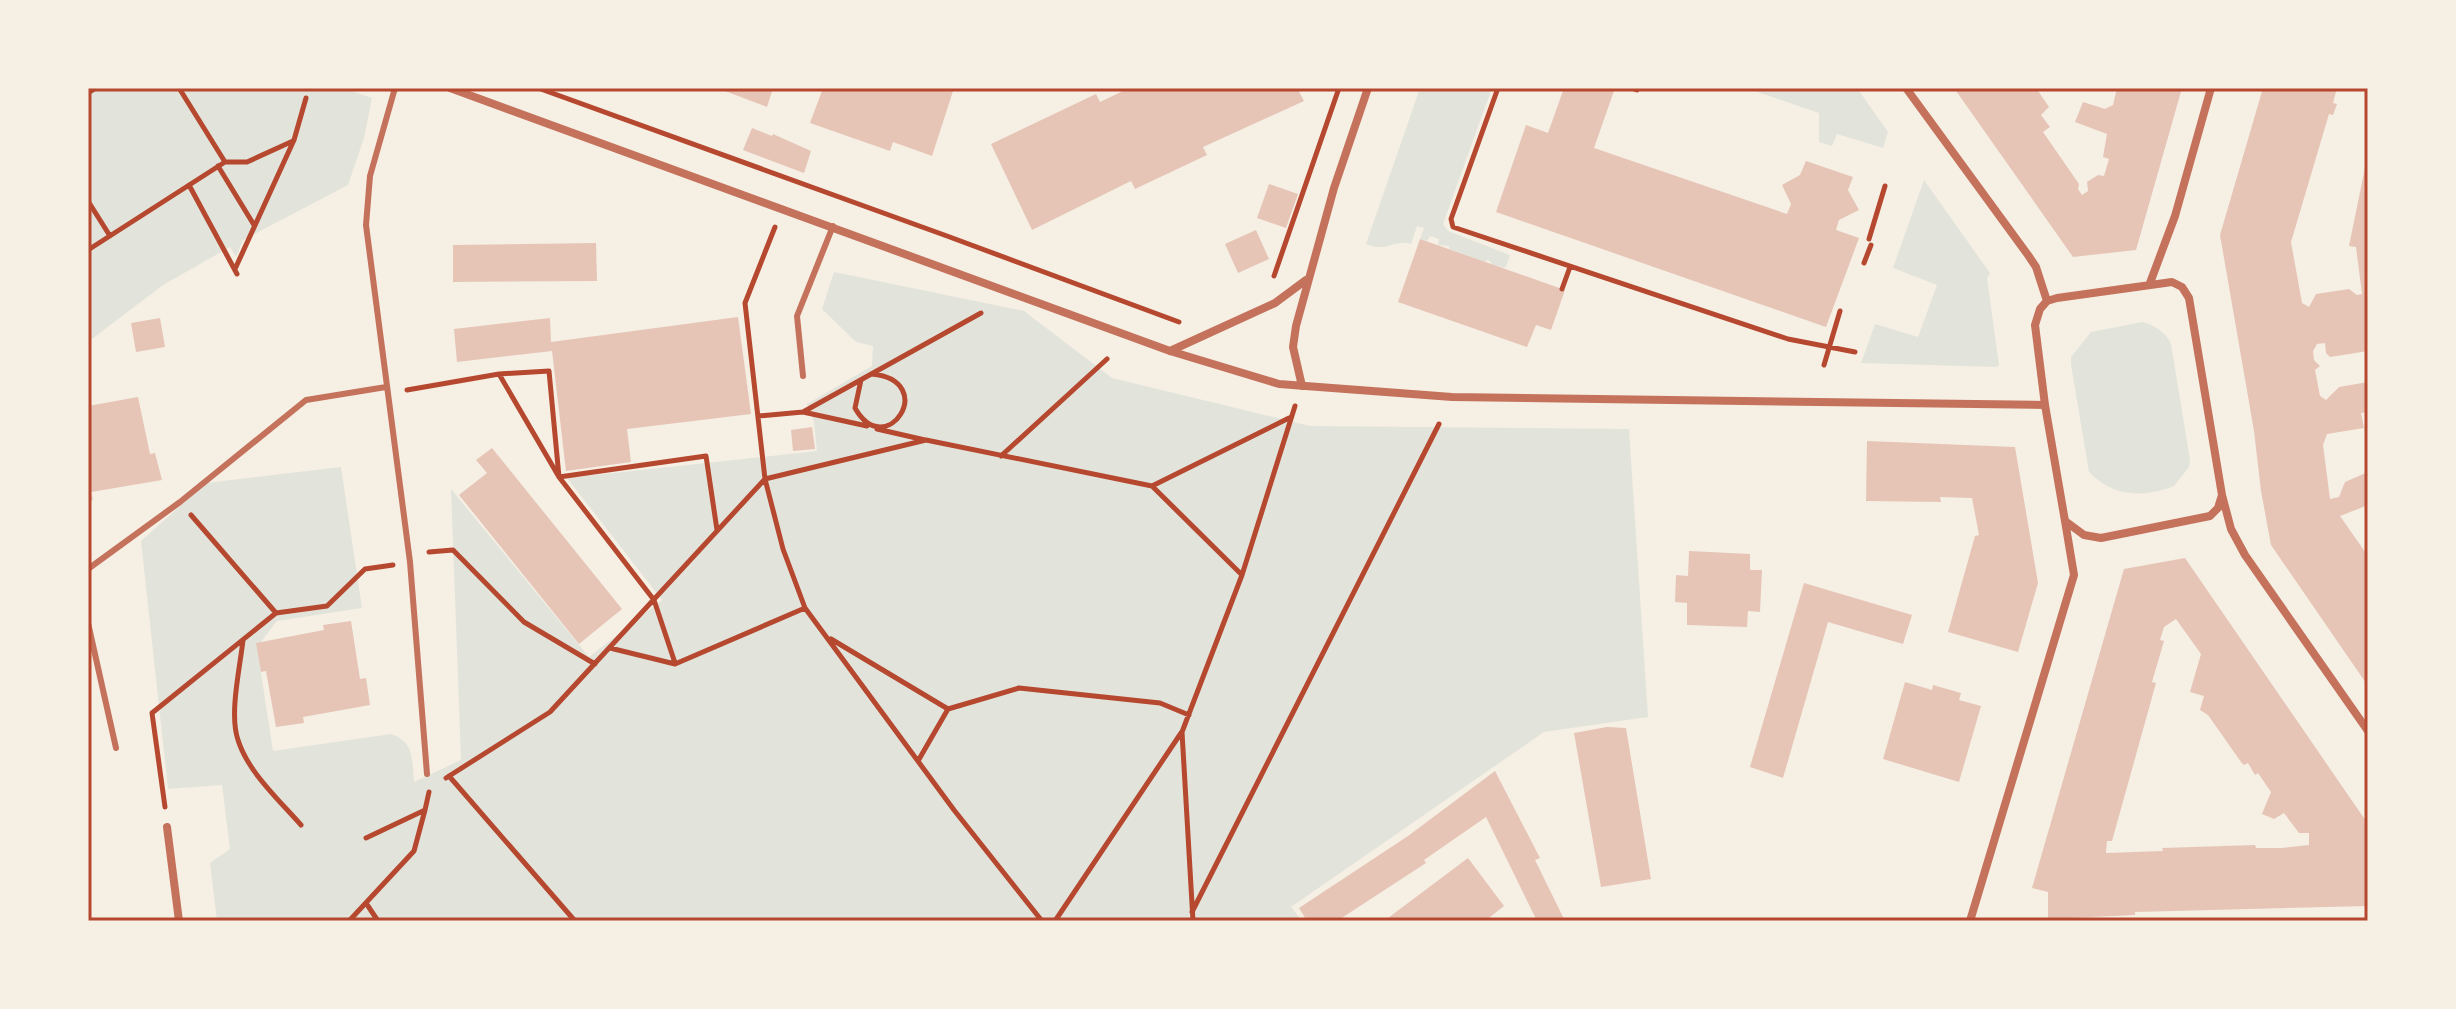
<svg xmlns="http://www.w3.org/2000/svg" width="2456" height="1009" viewBox="0 0 2456 1009" font-family="'Space Grotesk',sans-serif">
<style>
.green{fill:#e2e4dc}
.building{fill:#e6c5b7;fill-rule:evenodd}
.lines{fill:none;stroke-linecap:round;stroke-linejoin:round}
.path{stroke:#b5482f;stroke-width:5}
.service{stroke:#c5725c;stroke-width:6}
.minor{stroke:#c5725c;stroke-width:8}
.neatline{fill:none;stroke:#b5482f;stroke-width:3}
</style>
<rect width="100%" height="100%" fill="#f6efe4"/>
<!-- green -->
<path class="green" d="M88 88H343L372 98 364 138 348 185 243 240 236 257 230 247 163 285 88 342Z
M1420 88H1492L1443 224 1448 231 1510 255 1506 267 1503 268 1491 264V262L1487 260 1485 262 1449 249V246L1438 245 1439 239 1430 236 1427 241 1420 239 1424 228 1417 226 1411 244C1390 239 1390 253 1366 244Z
M1746 88H1857L1888 132 1883 148 1837 134 1832 146 1819 142V113Z
M1924 180 1990 273 1987 278 1999 365 1997 367 1861 363 1875 324 1918 337 1937 285 1893 268Z
M834 272 1024 311 1112 378 1310 426 1629 429 1648 717 1544 732 1291 907 1302 921H217L210 863 230 849 222 785 168 789 141 541 206 483 341 467 362 608 277 621 257 647 273 751 391 734C415 742 412 761 414 782L461 760 451 489 589 657 662 600 567 478 817 451 814 422 807 404 872 366 873 346 856 342 822 309Z
M2142 322C2153 324 2167 333 2171 344L2190 460 2189 467 2174 486C2144 498 2113 497 2089 472L2071 365V357L2091 332Z"/>
<!-- building -->
<path class="building" d="M717 88H773L767 107Z
M823 88H954L932 156 893 142 890 151 810 123Z
M1122 88H1297L1304 101 1203 147 1207 155 1135 189 1131 181 1032 230 991 144 1096 94 1100 102 1123 91Z
M1564 88H1615L1594 148 1787 214 1791 204 1782 185 1800 175 1806 161 1853 177 1848 190 1859 210 1839 220 1836 230 1859 238 1826 327 1496 212 1526 125 1548 133Z
M1954 88H2036L2049 107 2041 115 2050 127 2043 132 2079 184 2078 189 2082 195 2088 191 2087 182 2098 175 2104 176 2109 159 2103 157 2107 134 2075 122 2083 102 2105 109 2113 105 2117 88H2182L2136 250 2073 257Z
M2263 88H2337L2333 103 2337 104 2333 115 2329 114 2291 242 2302 303 2309 307 2316 294 2349 289 2357 295 2362 294 2356 247 2349 246 2368 153V351L2330 357 2326 353 2325 343 2317 344 2313 351 2314 360 2320 366 2315 370 2320 396 2326 400 2339 387 2368 382V412L2361 413 2364 428 2327 434 2323 445 2330 499 2339 497 2345 482 2368 472V505L2340 516 2368 556V686L2271 545 2261 491 2254 431 2220 235Z
M752 128 772 136 773 134 811 151 804 173 743 150Z
M1269 184 1298 194 1286 228 1257 218Z
M1256 230 1269 259 1238 273 1225 244Z
M1420 239 1565 290 1551 330 1536 325 1527 347 1398 302Z
M596 243 597 281 453 282V245Z
M738 317 751 414 627 429 631 462 566 471 552 351 457 362 454 329 550 318 551 342Z
M160 318 165 347 136 352 131 323Z
M138 397 150 454 155 453 162 480 91 492 93 500 88 501V406Z
M812 427 815 449 793 451 791 430Z
M1867 441 2015 447 2038 583 2018 652 1948 632 1975 536 1979 535 1972 498 1940 497 1941 502 1866 501Z
M492 448 622 609 579 644 459 495 487 473 476 460Z
M1689 551 1750 554V570H1762L1760 612 1748 611 1747 627 1687 625V603L1675 602 1676 575 1688 576Z
M2185 558 2368 824V906L2135 912V915L2048 919V892L2032 888 2124 569ZM2176 619 2201 654 2190 692 2204 696 2200 710 2208 715 2241 762 2244 765 2248 763 2255 775 2258 773 2271 792 2262 814 2274 819 2284 813 2299 833H2309V845L2282 848H2256L2255 845 2162 848 2163 851 2106 853 2107 841H2112L2156 683 2152 682 2164 641 2160 640 2164 627Z
M1804 583 1912 615 1903 644 1828 622 1783 778 1750 767Z
M351 621 360 679 366 678 370 705 303 717 304 723 276 727 266 671 261 672 256 643 324 630 323 625Z
M1905 682 1932 690 1933 685 1961 693 1959 700 1981 706 1959 782 1883 759Z
M1607 727 1626 728 1651 879 1601 887 1574 733Z
M1495 771 1540 858 1535 860 1565 921H1537L1486 817 1424 860 1426 863 1337 921H1307L1299 908 1408 836Z
M1468 858 1504 906 1485 921H1384Z"/>
<g class="lines">
<!-- path -->
<path class="path" d="M538 88 947 236 1179 322
M1498 88 1451 219 1453 227 1788 339 1855 352
M1631 88 1637 90
M88 93 96 88
M225 162H247L293 141
M218 166 254 225
M189 185 237 274
M88 201 110 236
M775 227 745 303 765 479 783 549 805 608
M1869 239 1885 186
M88 250 225 162 179 88
M1864 263 1871 245
M235 269 294 140 306 98
M1274 276 1339 88
M1562 289 1570 267
M1824 365 1840 311
M499 374 549 371 559 477 706 456 717 530
M861 380 855 408C886 463 940 381 872 374
M407 390 499 374 559 477 654 600 675 663
M803 412 867 426
M758 416 803 412 981 313
M877 429 925 440
M1001 456 1107 359
M1152 486 1289 418
M191 515 276 613 327 606 365 569 393 565
M429 552 453 550 524 622 595 664
M831 639 948 709 1019 688 1160 703 1189 715
M243 640C240 668 229 714 238 740 248 772 279 800 301 825
M610 648 675 664 805 608 954 810 1042 921
M918 761 948 709
M449 776 575 921
M446 778 550 712 765 479 926 440 1152 486 1242 575
M165 807 152 713 276 613
M366 838 425 810 429 792
M366 903 378 921
M1192 912 1439 424
M349 921 414 851 425 810
M1055 921 1181 733
M1193 921 1182 732 1242 575 1295 406"/>
<!-- service -->
<path class="service" d="M395 88 370 176 366 225 410 562 427 774
M803 376 797 316 833 226
M88 569 180 502 306 400 386 387
M88 623 116 748"/>
<!-- minor -->
<path class="minor" d="M450 88 1170 351 1279 384 1452 397 2045 405
M1906 88 2028 255 2036 267 2047 301
M2172 282 2182 287 2189 298 2222 495 2218 508 2210 516 2101 538 2084 535 2065 521 2045 405 2035 325 2040 309 2047 301 2057 298Z
M2150 283 2175 216 2211 88
M1170 351 1275 303 1306 280
M1302 386 1293 347 1296 326 1334 188 1368 88
M2222 495 2231 529 2245 555 2368 731
M167 827 179 921
M1970 921 2074 575 2065 521"/>
</g>
<!-- border -->
<rect width="2456" height="1009" fill="none" stroke="#f6efe4" stroke-width="180"/>
<rect x="90" y="90" width="2276" height="829" class="neatline"/>
</svg>
